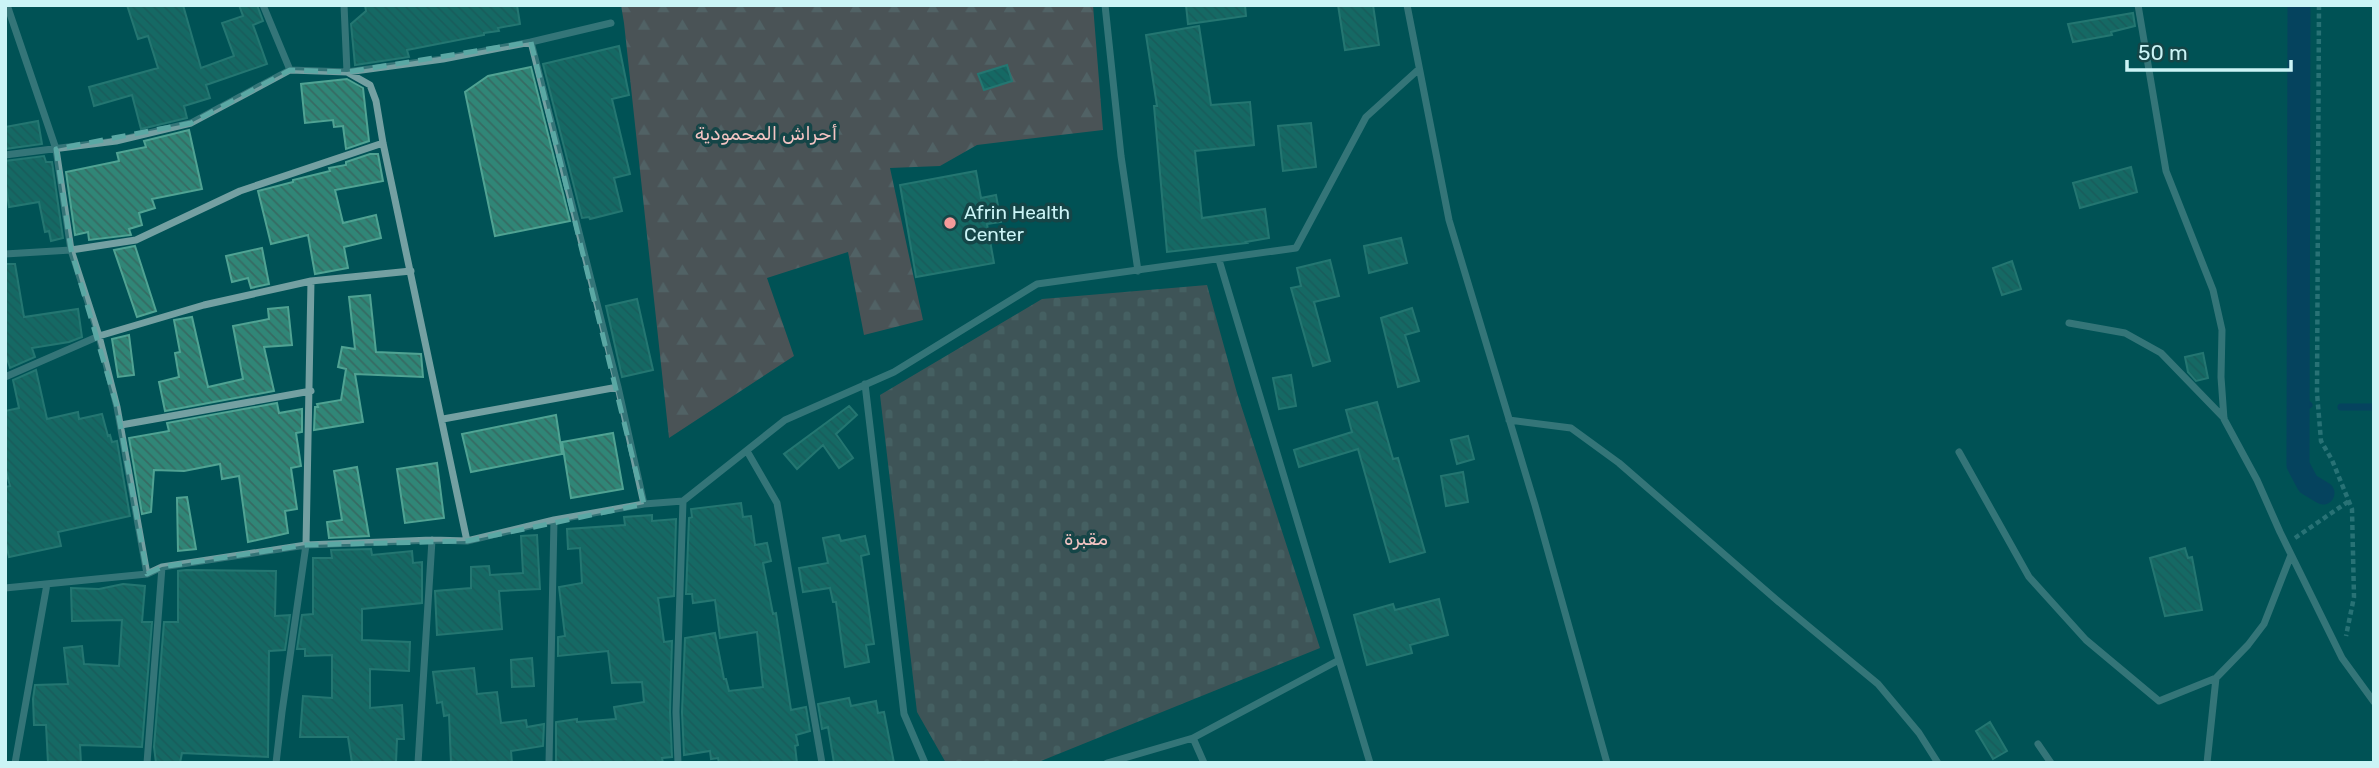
<svg xmlns="http://www.w3.org/2000/svg" width="2379" height="768" viewBox="0 0 2379 768" font-family="Rubik,'Noto Sans Arabic',sans-serif">
<style>
.forest{fill:url(#forest-firs)}
.cemetery{fill:url(#cemetery-stones)}
.lines{fill:none;stroke-linecap:round;stroke-linejoin:round}
.stream{stroke:#0d3168;stroke-width:7}
.canal{stroke:#0d3168;stroke-width:23}
.building{fill:url(#building-back-hatch);stroke:#50a393;stroke-width:2}
.path{stroke:#59999c;stroke-width:4.5;stroke-dasharray:5 3.5;stroke-linecap:butt}
.street{stroke:#74a0a2;stroke-width:7}
.marked{fill:none;stroke:#5aa8a4;stroke-width:5;stroke-dasharray:14 9;stroke-linejoin:round}
.poi-dot{fill:#f59b9b;stroke:#154547;stroke-width:2.5}
.labels{text-anchor:middle;dominant-baseline:central;stroke-width:7;stroke-linejoin:round;paint-order:stroke}
.park-label{font-size:19px;fill:#f3c4c3;stroke:#154547}
.poi-label{font-size:19px;fill:#cbf4f6;stroke:#154547;text-anchor:start}
</style>
<defs>
<pattern id="forest-firs" width="22" height="20" patternUnits="userSpaceOnUse" patternTransform="scale(1.75)"><rect width="22" height="20" fill="#a45457"/><path d="M5 1l3.5 6h-7zM16 11l3.5 6h-7z" fill="#b37678"/></pattern>
<pattern id="cemetery-stones" width="16" height="16" patternUnits="userSpaceOnUse" patternTransform="scale(1.75)"><rect width="16" height="16" fill="#8b5859"/><path d="M2 7V4a2 2 0 0 1 4 0v3zM10 15v-3a2 2 0 0 1 4 0v3z" fill="#9a7171"/></pattern>
<pattern id="building-back-hatch" width="6" height="6" patternUnits="userSpaceOnUse" patternTransform="scale(1.75)"><rect width="6" height="6" fill="#308677"/><path d="M-1 5l2 2M0 0l6 6M5-1l2 2" fill="none" stroke="#366b63"/></pattern>
</defs>
<rect width="100%" height="100%" fill="#005256"/>
<!-- forest -->
<path class="forest" d="M621 5H1093L1103 130 977 145 940 166 890 168 923 320 864 335 848 252 767 278 794 356 669 438 624 23Z"/>
<!-- cemetery -->
<path class="cemetery" d="M1207 285 1237 393 1320 648 1036 763H946L917 712 880 395 1042 299Z"/>
<g class="lines">
<!-- stream -->
<path class="stream" d="M2298 395 2309 405
M2341 407H2374"/>
<!-- canal -->
<path class="canal" d="M2299 5 2298 465 2308 484 2323 493"/>
</g>
<!-- building -->
<path class="building" d="M127 5H183L201 68 234 56 222 23 243 16 239 5H257L263 21 253 25 267 64 206 85 210 98 184 106 187 118 141 129 132 95 94 106 89 87 158 68 148 36 138 39Z
M365 5H517L520 24 498 28 499 31 484 33V35L407 50 409 57 355 65 351 24 366 11Z
M1186 5H1245L1246 16 1188 24Z
M1338 5H1373L1379 45 1345 50Z
M2133 13 2135 26 2111 32 2112 35 2073 42 2068 24Z
M1199 26 1211 105 1250 102 1254 145 1195 151 1202 218 1265 209 1269 238 1246 242 1247 243 1167 252 1154 106H1157L1146 35Z
M619 46 629 95 612 99 630 174 614 178 622 211 590 219 589 217 582 218 543 64Z
M1007 65 1012 81 984 90 978 74Z
M531 67 570 221 495 236 465 92 488 76Z
M347 79 363 88 369 141 346 149 343 126 334 127 333 120 305 123 301 84Z
M38 121 42 144 5 149V127Z
M1311 123 1316 167 1283 171 1278 126Z
M189 130 202 189 152 199 155 208 139 213 142 225 129 229 131 235 89 240 88 232 75 235 66 172 119 161 117 153 146 147 144 141Z
M370 154H378L383 181 335 190 343 223 376 215 381 238 344 247 348 268 315 274 308 235 271 244 258 191 293 182V180L330 171 329 168 346 165V162Z
M44 156 46 162H52L63 238 51 241 49 231 45 232 39 202 9 207 5 179V161Z
M2131 167 2137 192 2080 208 2073 183Z
M976 171 981 198 996 195 1001 222 987 224 994 263 916 277 900 185Z
M1401 238 1407 263 1369 273 1364 246Z
M135 246 156 311 137 317 114 250Z
M262 248 269 284 251 288 248 278 232 282 226 256Z
M1330 260 1339 296 1314 302 1330 361 1313 366 1291 288 1301 286 1297 268Z
M2012 261 2021 289 2002 295 1993 268Z
M5 264H15L24 317 78 309 82 337 69 342 32 348 35 357 10 368 5 352Z
M370 295 376 352 421 354 423 377 355 374 363 422 314 430 315 407H318L317 404 341 400 346 369 338 367 342 347 355 349 349 297Z
M637 299 653 370 622 377 606 306Z
M288 307 292 345 264 347 274 391 165 411 159 382 179 377 175 353 180 352 174 320 192 317 208 387 243 379 233 326 269 319 268 309Z
M1412 308 1419 331 1405 335 1419 381 1398 387 1381 318Z
M129 335 134 375 118 377 112 339Z
M2203 353 2208 378 2196 381 2188 372 2185 357Z
M36 370 47 419 78 412 79 419 102 414 108 436 110 435 112 442 117 441 130 516 58 532 61 546 9 557 5 539V487L10 486 5 467V411L19 408 13 380Z
M1291 375 1296 406 1279 409 1273 378Z
M1377 402 1393 459 1398 458 1425 552 1390 562 1358 449 1299 467 1294 450 1352 432 1346 410Z
M277 403 279 413 302 409V432L296 433 301 466 291 468 297 509 285 511 288 533 248 542 239 476 222 479 220 464 184 471 154 470 151 512 142 514 129 438 169 431 167 423Z
M849 406 857 415 836 434 853 458 839 468 823 445 797 469 784 454Z
M556 415 562 454 471 472 462 434Z
M613 433 623 489 571 498 562 442Z
M1468 436 1474 459 1457 464 1451 440Z
M437 463 444 518 405 523 397 469Z
M357 467 369 536 329 538 327 522 342 520 334 471Z
M1463 472 1468 502 1446 506 1441 476Z
M187 497 196 549 178 551 177 498Z
M741 503 743 517 751 516 755 545 767 543 771 561 763 563 773 614 776 613 791 710 806 707 810 731 796 735 798 745 795 746 797 763H719L718 758 711 759 710 751 684 755 682 712 685 638 715 633 724 679H726L729 691 763 687 757 632 720 638 715 600 693 603 692 594H686L689 518 692 517 691 509Z
M652 515V521L676 519 674 596 658 598 664 642 672 641 670 712 672 757 662 758 663 763H556V722L577 719V722L616 719 614 707 644 702 642 682 612 683 608 651 558 656V637L565 636 559 587 582 583 580 548 568 549 567 529 625 525 624 517Z
M537 535 540 589 499 591 502 629 437 635 435 591 471 588V567L489 566 490 575 523 573 521 536Z
M839 535 841 541 865 536 869 554 861 556 874 644 866 645 869 662 845 667 836 602H833L830 588 803 592 799 568 828 563 823 538Z
M2185 548 2188 558 2192 557 2202 610 2165 616 2150 558Z
M371 549 372 555 412 551 413 563 422 562V603L362 609V640L410 642 409 671 370 669V708L402 705 404 739H397L396 763H352L348 737H300L303 696 332 698V655L305 656V649H297L302 615 313 614V558H332L331 550Z
M186 570 276 571 275 616 290 615 285 650 269 651 268 757 182 753 180 763H156L154 747 164 622H178V571Z
M123 584 145 586 142 622H152L142 747 80 745 81 763H48L46 725H34L33 699 35 685 68 684 64 648 82 646 84 664 119 666 122 620 72 621 71 588 99 589Z
M1439 599 1448 635 1410 645 1412 653 1367 665 1354 615 1393 604 1395 610Z
M532 658 534 686 512 687 511 660Z
M474 668 477 694 497 692 501 723 526 720 527 727 544 724 543 746 511 751 512 763H451L449 715 444 716 442 702 437 703 433 672Z
M849 698 851 706 876 701 878 713 884 712 894 763H834L828 727 822 729 818 704Z
M1990 722 2007 751 1993 759 1976 731Z"/>
<g class="lines">
<!-- path -->
<path class="path" d="M2319 5 2317 393 2321 441 2332 460 2352 509 2354 597 2346 636
M2295 538 2349 501"/>
<!-- street -->
<path class="street" d="M7 5 56 149 71 250 99 336 117 407 147 574
M263 5 290 70
M344 5 347 72 370 85 376 101 383 143 467 541
M1105 5 1121 156 1138 271
M1407 5 1449 220 1535 505 1607 763
M2138 5 2166 171 2213 290 2222 330 2221 377 2224 419 2257 480 2280 532 2342 658 2374 702
M531 42 618 387 644 504
M5 155 116 141 191 123 290 70 347 72 443 59 531 42 611 23
M5 254 71 250 136 240 240 191 383 143
M1219 260 1370 763
M2069 323 2125 333 2161 353 2224 418
M5 377 99 336 204 305 311 281 411 271
M865 384 904 714 925 763
M443 419 618 387
M1509 420 1571 428 1619 463 1779 602 1878 684 1919 733 1938 763
M121 425 311 391
M747 451 777 503 822 763
M1959 452 2029 577 2086 640 2159 701 2216 678
M5 588 147 574 162 567 306 545 432 540 467 541 554 520 644 504 683 501 785 420 894 372 1037 284 1296 248 1366 117 1419 69
M1193 738 1204 763
M2038 744 2051 763
M15 763 47 584
M147 763 162 567
M276 763 282 712 306 545 311 281
M418 763 432 540
M549 763 554 520
M678 763 676 712 683 501
M1107 763 1193 738 1339 660
M2207 763 2216 678 2248 645 2264 624 2291 555"/>
</g>
<!-- marked area -->
<path d="M0 0H2379V768H0ZM531 42 644 504 467 541 306 545 162 567 147 574 117 407 71 250 56 149 191 123 290 70 347 72Z" fill="#005256" fill-opacity=".55" fill-rule="evenodd"/>
<path class="marked" d="M531 42 644 504 467 541 306 545 162 567 147 574 117 407 71 250 56 149 191 123 290 70 347 72Z"/>
<!-- markers -->
<circle class="poi-dot" cx="950" cy="223" r="7"/>
<g class="labels">
<!-- park labels -->
<g class="park-label">
<text x="766" y="133">أحراش المحمودية</text>
<text x="1086" y="538">مقبرة</text>
</g>
<!-- poi labels -->
<g class="poi-label">
<text x="964" y="212">Afrin Health<tspan x="964" dy="22">Center</tspan></text>
</g>
</g>
<!-- border -->
<rect width="2379" height="768" fill="none" stroke="#cbf4f6" stroke-width="14"/>
<!-- scale -->
<path d="M2127 60v10h164v-10" fill="none" stroke="#cbf4f6" stroke-width="3.5"/>
<text x="2138" y="60" font-size="21" fill="#cbf4f6" stroke="#154547" stroke-width="5" paint-order="stroke">50 m</text>
</svg>
